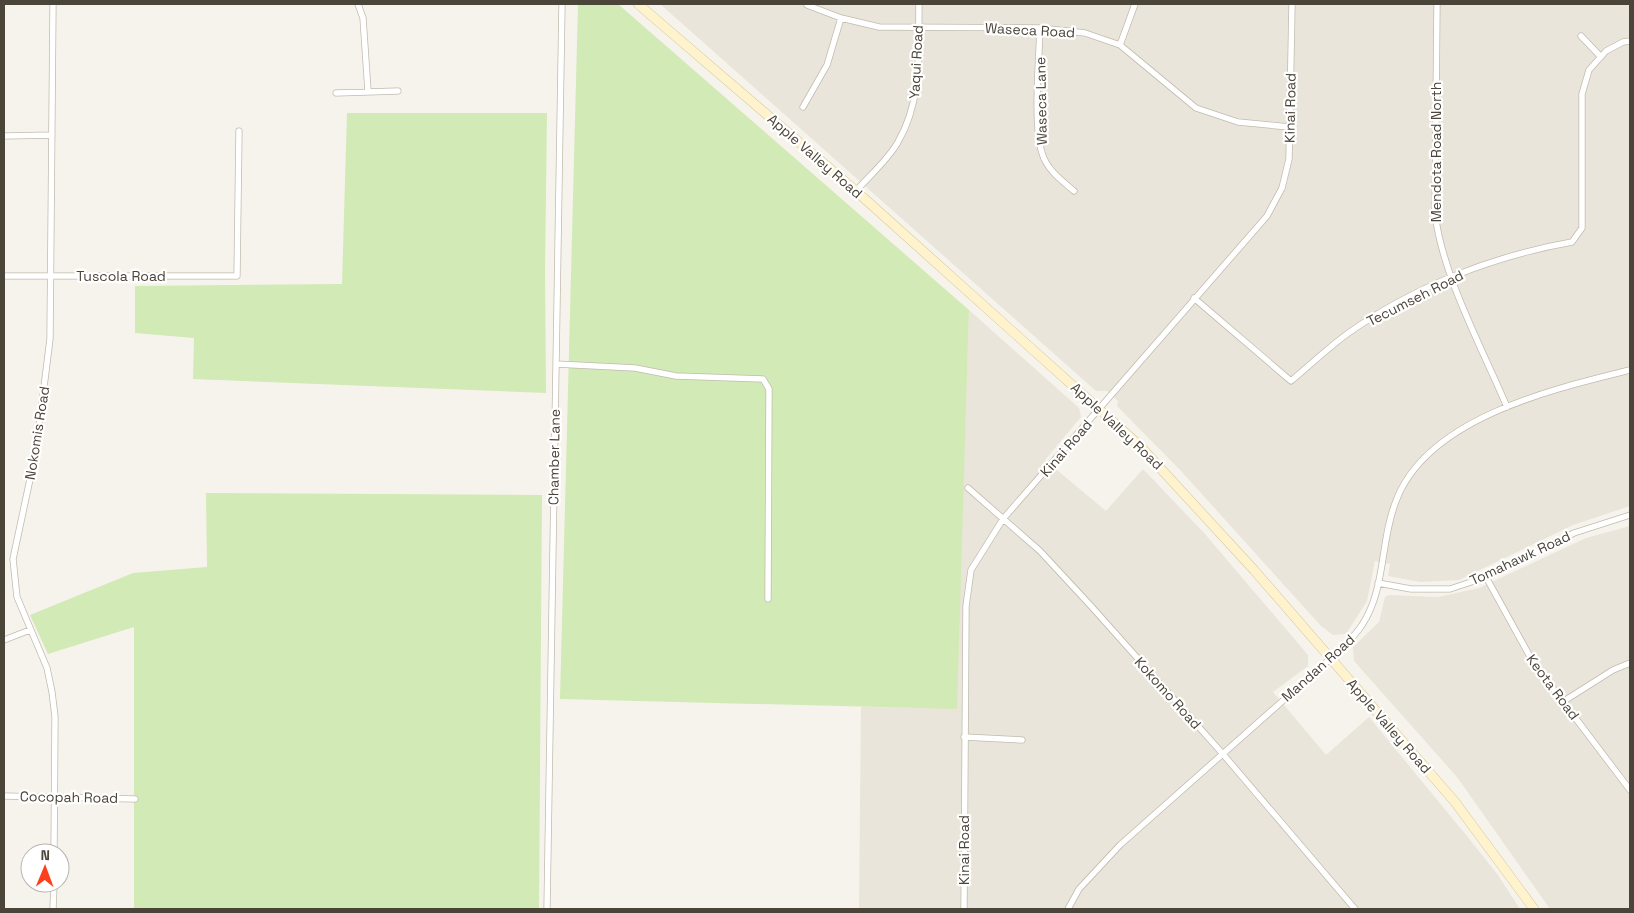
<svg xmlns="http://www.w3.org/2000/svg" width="1634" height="913" viewBox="0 0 1634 913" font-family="'Space Grotesk',sans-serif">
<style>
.residential{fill:#eae5da}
.green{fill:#d2eab5}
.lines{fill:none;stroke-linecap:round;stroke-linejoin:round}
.street-casing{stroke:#c2bbae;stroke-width:7}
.secondary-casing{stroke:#d6c79b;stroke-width:10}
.street{stroke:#fff;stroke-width:5.5}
.secondary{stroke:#fff3cd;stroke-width:9}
.labels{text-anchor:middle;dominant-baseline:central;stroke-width:4.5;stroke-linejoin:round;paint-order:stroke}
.street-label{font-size:14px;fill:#4b4439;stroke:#fff}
</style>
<rect width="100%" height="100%" fill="#f6f3ec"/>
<!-- residential -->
<path class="residential" d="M660 4H1630V506L1573 525 1459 580 1420 582 1388 576 1390 564 1375 561 1367 601 1346 634 1333 635 1321 626 1182 472 1117 406 1118 401 1107 391H1096Z
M969 310 1079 408 1081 417 1045 460 1106 511 1143 469 1205 534 1308 655V666L1273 692 1326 755 1369 717 1466 835 1498 875 1520 909 859 908 861 707 956 708Z
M1630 526V909H1550L1457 777 1354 661 1353 647 1379 622 1385 597 1389 595 1438 597 1479 588 1586 538Z"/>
<!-- green -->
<path class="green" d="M578 4H618L969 310 957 709 560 699Z
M347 113H547L545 271 546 393 193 379 194 338 135 333V286L342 284Z
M206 493 542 495 539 909H134V627L48 654 30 615 133 573 207 567Z"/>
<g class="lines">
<defs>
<path id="street" d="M53 4 50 339 36 451 13 559 17 597 47 668 52 692 55 717 54 853
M358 4 363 18 368 91
M1437 4 1435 213C1442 275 1482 348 1507 407
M807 5 841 18 879 27 1040 28 1085 33 1120 45 1196 108 1238 122 1289 127
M1040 28C1039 61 1033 124 1042 153 1047 170 1061 180 1074 191
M1581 36 1601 57
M1120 45 1135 4
M336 93 398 91
M803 107 827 65 841 18
M4 136 52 135
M856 191C869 176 888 160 898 142 923 99 918 51 919 4
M4 276H237L239 131
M1194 298 1291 381C1310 365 1328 348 1347 334 1413 287 1493 256 1572 242L1582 228V94L1589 70 1606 51 1623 42 1630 41
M556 364 635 368 676 376 763 379 769 389 768 599
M968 488 1040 551 1091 606 1222 753 1355 909
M1486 577 1533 662 1630 790
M1378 583 1411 589H1450L1486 577 1574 533 1630 515
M4 640 30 630
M1564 701 1613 670 1630 663
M964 737 1022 740
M4 796 135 799
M53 909 54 883
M547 909 562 4
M964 909 966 606 971 570 1003 519 1267 216 1282 188 1289 159 1292 4
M1068 909 1079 889 1120 845 1331 658C1341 648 1354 638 1362 625 1386 589 1380 541 1396 501 1427 418 1553 389 1630 370"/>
<path id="secondary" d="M638 4 856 191 1139 445 1254 570 1455 802 1534 909"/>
</defs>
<!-- street casing -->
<use href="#street" class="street-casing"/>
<!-- secondary casing -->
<use href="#secondary" class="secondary-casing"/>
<!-- street -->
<use href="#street" class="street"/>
<!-- secondary -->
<use href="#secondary" class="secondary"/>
</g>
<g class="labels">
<!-- street labels -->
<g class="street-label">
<text transform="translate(1030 30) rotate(3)">Waseca Road</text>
<text transform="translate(916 62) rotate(-87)">Yaqui Road</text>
<text transform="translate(1041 101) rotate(-91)">Waseca Lane</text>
<text transform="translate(1290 108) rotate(-89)">Kinai Road</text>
<text transform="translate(1436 152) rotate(-90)">Mendota Road North</text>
<text transform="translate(815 156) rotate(41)">Apple Valley Road</text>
<text x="121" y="276">Tuscola Road</text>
<text transform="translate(1415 298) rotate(-27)">Tecumseh Road</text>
<text transform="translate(1117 426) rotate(43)">Apple Valley Road</text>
<text transform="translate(37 433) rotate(-81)">Nokomis Road</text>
<text transform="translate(1066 448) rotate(-49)">Kinai Road</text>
<text transform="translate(554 457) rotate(-89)">Chamber Lane</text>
<text transform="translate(1520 558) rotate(-25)">Tomahawk Road</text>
<text transform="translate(1318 668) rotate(-42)">Mandan Road</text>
<text transform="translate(1553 687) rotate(53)">Keota Road</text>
<text transform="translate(1168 693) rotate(48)">Kokomo Road</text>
<text transform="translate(1389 726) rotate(49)">Apple Valley Road</text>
<text transform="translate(69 797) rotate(1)">Cocopah Road</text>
<text transform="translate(964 850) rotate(-90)">Kinai Road</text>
</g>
</g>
<!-- border -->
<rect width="1634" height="913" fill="none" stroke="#4b4439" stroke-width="10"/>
<!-- north arrow -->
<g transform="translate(45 868) rotate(1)"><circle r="24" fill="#ffffff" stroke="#b7b4b0"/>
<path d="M0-4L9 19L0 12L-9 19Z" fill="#fc3f1d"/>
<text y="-8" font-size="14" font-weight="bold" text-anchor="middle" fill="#4b4439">N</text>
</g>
</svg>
